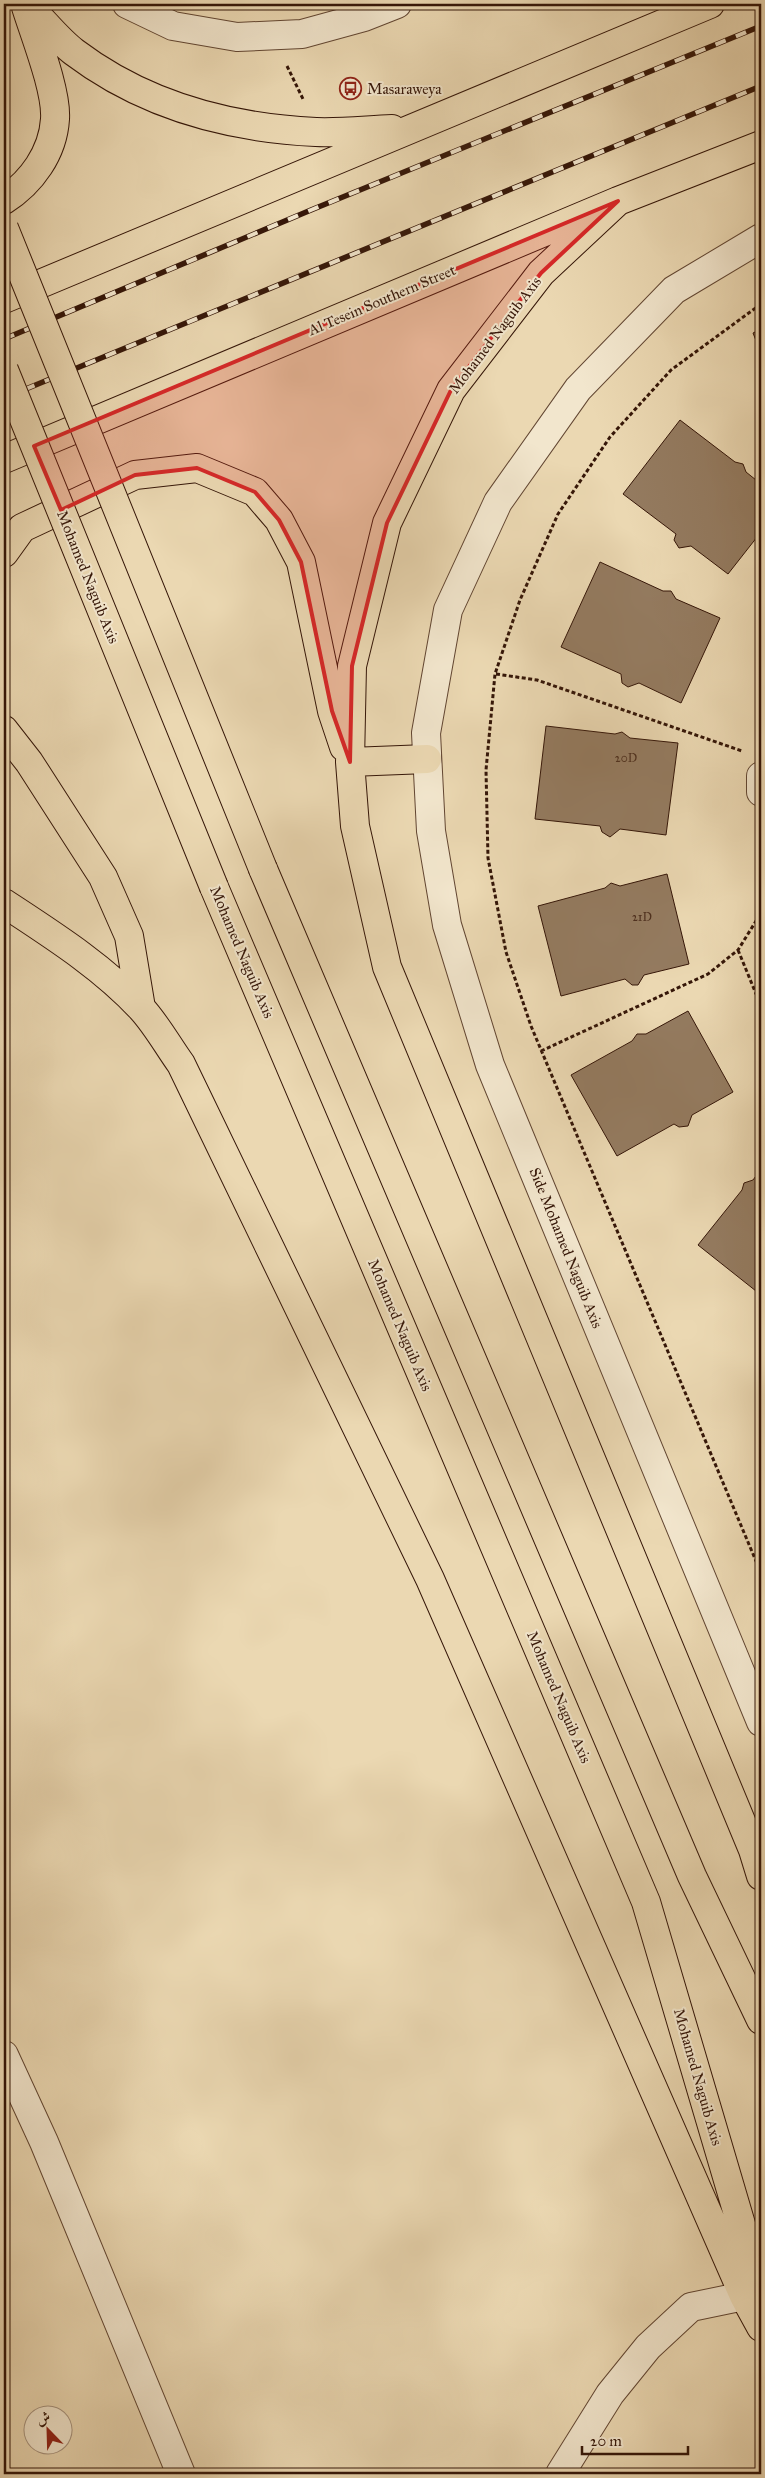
<svg xmlns="http://www.w3.org/2000/svg" width="765" height="2478" viewBox="0 0 765 2478" font-family="'IM FELL Great Primer',Amiri,serif">
<style>
.building{fill:#947b60;stroke:#351608}
.lines{fill:none;stroke-linecap:round;stroke-linejoin:round}
.minor-casing{stroke:#624632;stroke-width:30}
.major-casing{stroke:#351608;stroke-width:30}
.path{stroke:#351608;stroke-width:3;stroke-dasharray:4 2.5;stroke-linecap:butt}
.minor{stroke:#f2e6cd;stroke-width:28}
.major{stroke:#ebd8b2;stroke-width:28}
.rail-casing{stroke:#351608;stroke-width:5.5}
.rail{stroke:#f2e6cd;stroke-width:4;stroke-dasharray:11;stroke-linecap:butt}
.major-bridge-casing{stroke:#351608;stroke-width:30;stroke-linecap:butt}
.major-bridge{stroke:#ebd8b2;stroke-width:28}
.marked{fill:#d62828;fill-opacity:0.2;stroke:#d62828;stroke-width:4;stroke-linejoin:round}
.labels{text-anchor:middle;dominant-baseline:central;stroke-width:4;stroke-linejoin:round;paint-order:stroke}
.number-label{font-size:12px;fill:#4d2f1e}
.poi-label{font-size:15px;fill:#351608;stroke:#f2e6cd;text-anchor:start}
.street-label{font-size:15px;fill:#351608;stroke:#f2e6cd}
</style>
<rect width="100%" height="100%" fill="#ebd8b2"/>
<filter id="stains"><feTurbulence type="fractalNoise" baseFrequency=".004" numOctaves="4"/><feColorMatrix values="0 0 0 0 .2 0 0 0 0 .09 0 0 0 0 .02 0 0 0 .5 -.17"/></filter>
<radialGradient id="worn" r=".72"><stop offset=".6" stop-color="#630" stop-opacity="0"/><stop offset="1" stop-color="#630" stop-opacity=".3"/></radialGradient>
<!-- building -->
<path class="building" d="M761 329V353L753 333Z
M680 420 735 462 743 464 746 472 761 484V532L728 574 691 546 679 548 674 540 676 534 623 494Z
M600 562 663 591H671L676 599 720 618 681 703 639 683 628 687 622 683 621 674 561 647Z
M546 726 615 734 622 732 630 738 678 743 666 835 620 829 610 837 602 832 600 826 535 819Z
M667 874 689 964 644 975 638 985H632L625 979 561 996 538 906 605 888 611 883 620 886Z
M688 1011 733 1092 692 1115 688 1126 679 1127 674 1124 617 1156 571 1075 632 1041 637 1034H646Z
M761 1169V1295L698 1245 742 1190 744 1183 753 1180Z"/>
<g class="lines">
<defs>
<path id="minor" d="M127 4 173 26 237 37 302 34 364 17 397 4
M761 238 674 290 578 389 498 502 448 610 426 733 431 831 447 925 490 1065 761 1722
M761 776V792
M4 2055 44 2142 181 2474
M560 2474 610 2394 648 2347 691 2307 744 2296"/>
<path id="major" d="M26 4C42 19 57 39 74 52 144 105 230 128 316 132 341 133 367 130 392 129
M4 200C31 183 53 153 55 119 57 91 35 36 26 7
M618 201 541 273 451 390 387 523 352 666 350 762 355 826 387 967 753 1850 761 1876
M4 299 710 4
M4 459 618 201 761 145
M4 553 22 528 135 475 197 468 255 492 279 520 301 562 332 711 344 747
M4 730 29 762 103 877 129 936 141 1008
M350 762 427 759
M263 869 692 1876 761 2020
M214 887 646 1902 761 2292
M4 903C51 934 102 966 141 1008 156 1024 168 1046 181 1064L430 1579 744 2296 761 2327"/>
</defs>
<!-- minor casing -->
<use href="#minor" class="minor-casing"/>
<!-- major casing -->
<use href="#major" class="major-casing"/>
<!-- path -->
<path class="path" d="M287 66 303 99
M761 304 671 370 610 437 558 514 520 600 495 674 486 770 488 858 506 952 531 1026 761 1573
M496 674 537 680 742 751
M738 950 761 1006
M541 1051 708 974 738 950 761 913"/>
<!-- minor -->
<use href="#minor" class="minor"/>
<!-- major -->
<use href="#major" class="major"/>
<defs>
<path id="rail" d="M4 339 311 210 761 26
M4 398 761 86"/>
</defs>
<!-- rail casing -->
<use href="#rail" class="rail-casing"/>
<!-- rail -->
<use href="#rail" class="rail"/>
<defs>
<path id="major-bridge" d="M4 228 263 869
M4 370 214 887"/>
</defs>
<!-- major-bridge casing -->
<use href="#major-bridge" class="major-bridge-casing"/>
<!-- major-bridge -->
<use href="#major-bridge" class="major-bridge"/>
</g>
<!-- marked area -->
<path class="marked" d="M618 201 541 273 451 390 387 523 352 666 350 762 332 711 301 562 279 520 255 492 197 468 135 475 61 510 34 446Z"/>
<!-- icons -->
<defs>
<symbol id="bus-ring" viewBox="-11 -11 22 22"><circle r="9.5" fill="#f2e6cd" stroke="#8f2418" stroke-width="1.5"/><path d="M-5-6H5V4H4V6H2V4H-2V6H-4V4H-5ZM-3.5-4V0h7V-4ZM-3.5 1.2v1.5H-2V1.2ZM2 1.2v1.5H3.5V1.2Z" fill="#8f2418"/></symbol>
</defs>
<g fill-rule="evenodd">
<use href="#bus-ring" x="338" y="76" width="25" height="25"/>
</g>
<g class="labels">
<!-- number labels -->
<g class="number-label">
<text x="626" y="758">20D</text>
<text x="642" y="917">21D</text>
</g>
<!-- poi labels -->
<g class="poi-label">
<text x="367" y="89">Masaraweya</text>
</g>
<!-- street labels -->
<g class="street-label">
<text transform="translate(382 300) rotate(-23)">Al Tesein Southern Street</text>
<text transform="translate(495 335) rotate(-53)">Mohamed Naguib Axis</text>
<text transform="translate(88 577) rotate(68)">Mohamed Naguib Axis</text>
<text transform="translate(242 952) rotate(67)">Mohamed Naguib Axis</text>
<text transform="translate(566 1248) rotate(68)">Side Mohamed Naguib Axis</text>
<text transform="translate(400 1325) rotate(67)">Mohamed Naguib Axis</text>
<text transform="translate(559 1697) rotate(67)">Mohamed Naguib Axis</text>
<text transform="translate(698 2077) rotate(74)">Mohamed Naguib Axis</text>
</g>
</g>
<!-- margin -->
<rect width="765" height="2478" fill="none" stroke="#ebd8b2" stroke-width="20"/>
<rect x="5" y="5" width="755" height="2468" fill="none" stroke="#351608" stroke-width="2.5"/>
<rect x="10" y="10" width="745" height="2458" fill="none" stroke="#351608"/>
<!-- north arrow -->
<g transform="translate(48 2430) rotate(337)"><circle r="24" fill="#f2e6cd" stroke="#a6937e"/>
<path d="M0-4L9 19L0 12L-9 19Z" fill="#8f2418"/>
<text y="-8" font-size="14" font-weight="bold" text-anchor="middle" fill="#351608">ش</text>
</g>
<!-- scale -->
<path d="M582 2446v8h106v-8" fill="none" stroke="#351608" stroke-width="2.5"/>
<text x="590" y="2446" font-size="15" fill="#351608" stroke="#f2e6cd" stroke-width="4" paint-order="stroke">20 m</text>
<rect width="100%" height="100%" filter="url(#stains)"/>
<rect width="100%" height="100%" fill="url(#worn)"/>
</svg>
